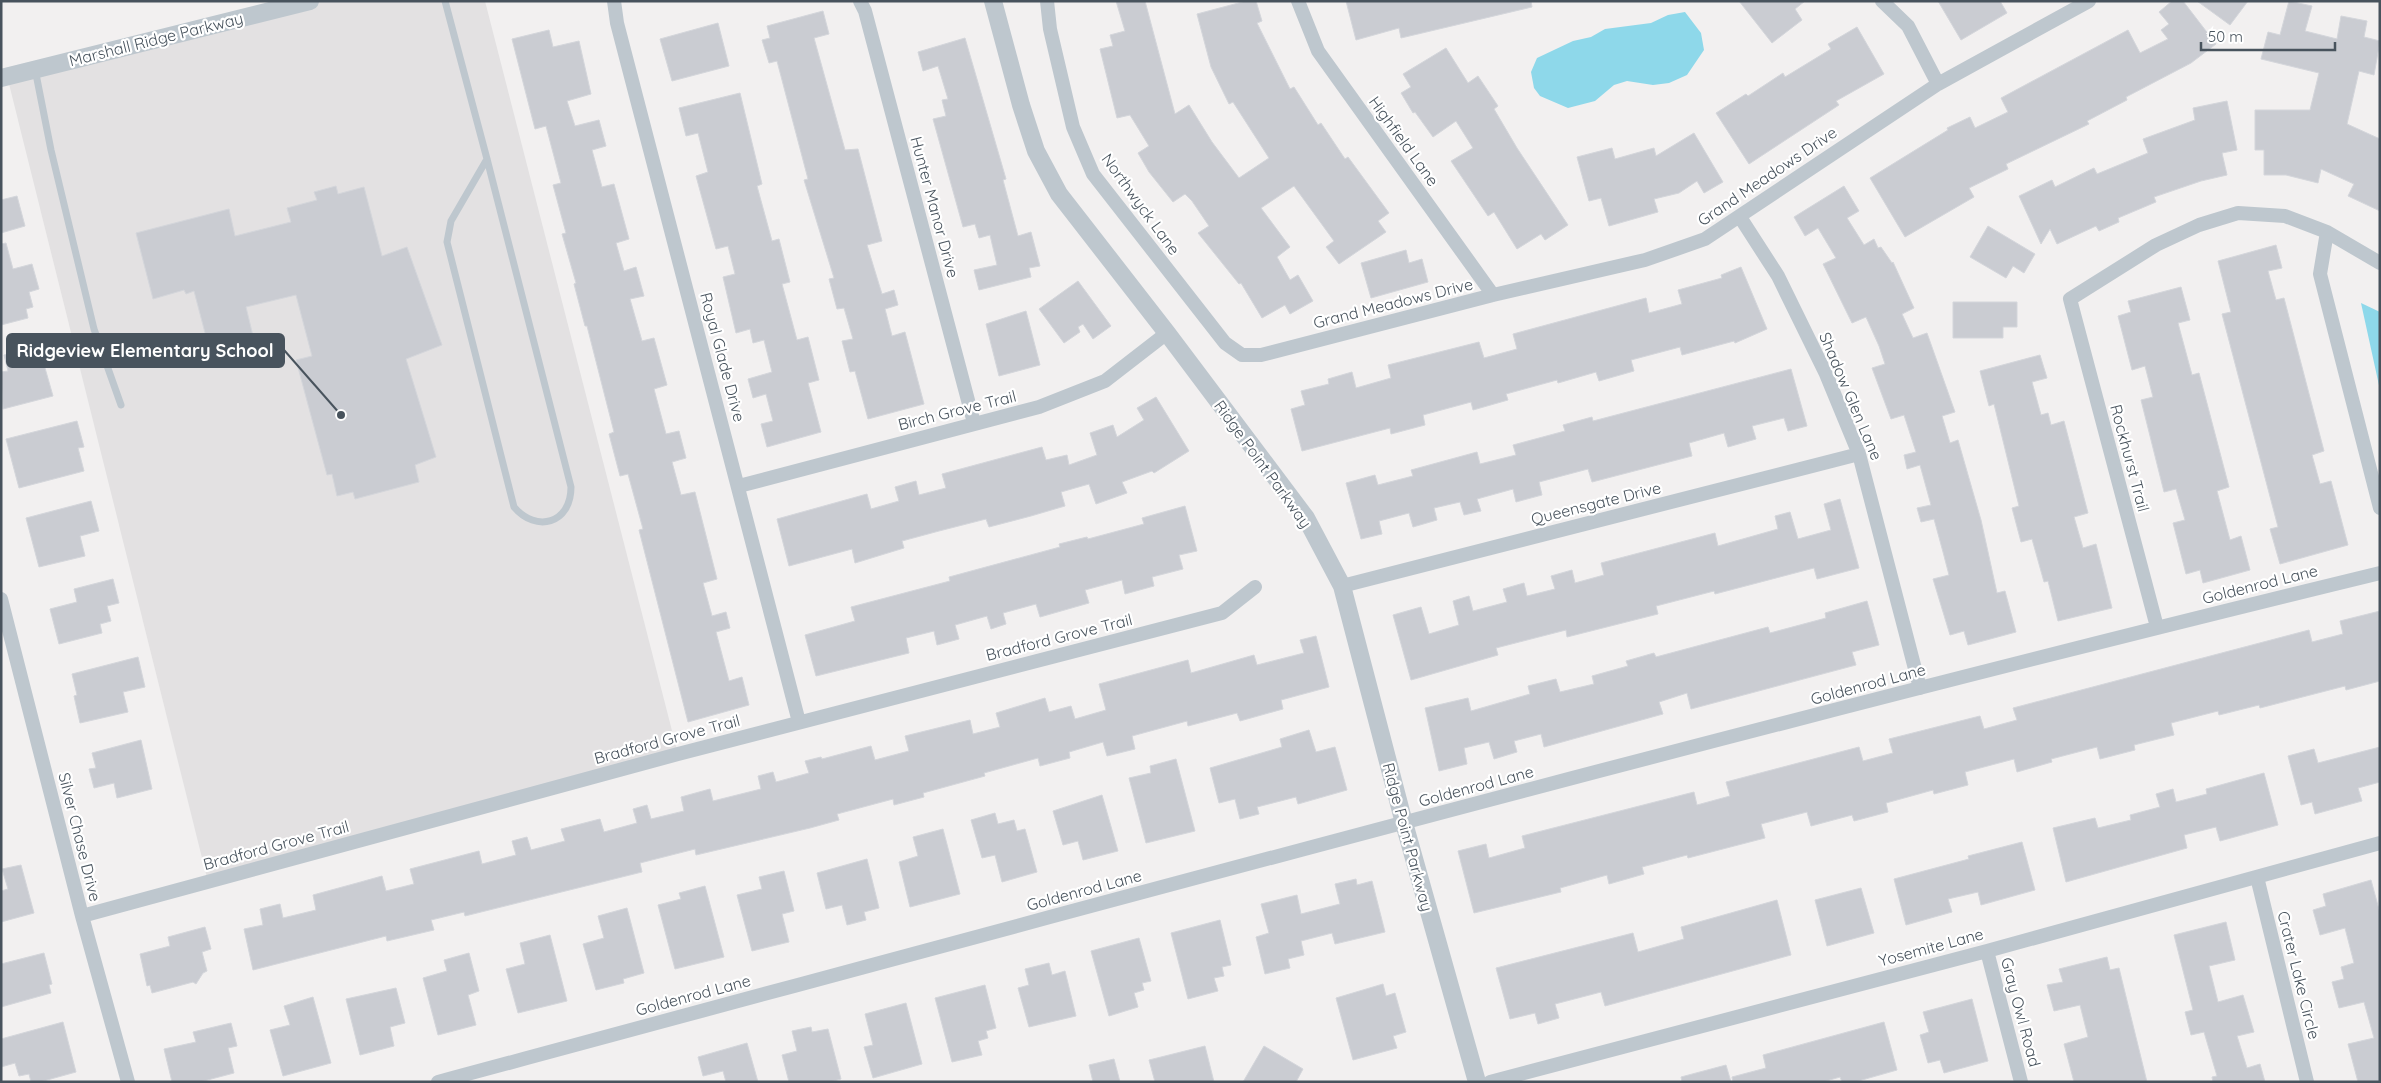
<svg xmlns="http://www.w3.org/2000/svg" width="2381" height="1083" viewBox="0 0 2381 1083" font-family="Quicksand,sans-serif">
<style>
.education{fill:#e3e1e2}
.water{fill:#8ed8ea}
.building{fill:#caccd2;stroke:#d4d6db}
.lines{fill:none;stroke-linecap:round;stroke-linejoin:round}
.service{stroke:#bec7ce;stroke-width:7}
.minor{stroke:#bec7ce;stroke-width:14}
.tertiary{stroke:#bec7ce;stroke-width:18}
.labels{text-anchor:middle;dominant-baseline:central;stroke-width:4.5;stroke-linejoin:round;paint-order:stroke}
.street-label{font-size:16px;fill:#48535d;stroke:#fff}
.leader{fill:none;stroke:#48535d;stroke-width:2}
.callout-dot{fill:#48535d;stroke:#fff;stroke-width:2}
.callout{fill:#48535d;stroke:#48535d;stroke-width:2}
.callout-label{font-size:18px;text-anchor:middle;font-weight:bold;fill:#fff}
</style>
<rect width="100%" height="100%" fill="#f2f0f0"/>
<!-- education -->
<path class="education" d="M310 1H485L678 754 208 882 7 76Z"/>
<!-- water -->
<path class="water" d="M1685 12 1701 33 1704 50 1687 75 1669 83 1653 85 1627 81 1614 85 1595 101 1568 108 1540 96 1534 88 1531 72 1537 58 1573 41 1591 37 1605 29 1651 23 1668 15Z
M2361 303 2380 312V390Z"/>
<!-- building -->
<path class="building" d="M1116 1H1145L1175 114 1189 105 1212 142 1239 178 1269 158 1233 102 1229 104 1211 67 1197 14 1246 1H1256L1262 21 1257 23 1290 89 1294 87 1318 125 1321 123 1345 159 1348 157 1389 213 1378 221 1386 232 1339 264 1326 247 1334 241 1294 186 1261 208 1290 247 1277 257 1290 280 1298 275 1313 301 1290 314 1285 305 1262 318 1241 283 1239 284 1198 233 1209 226 1192 201 1185 194 1173 202 1149 172 1138 153 1149 146 1130 115 1117 118 1100 49 1113 46 1110 35 1125 31Z
M1346 1H1531L1532 7 1401 38 1399 28 1356 40Z
M1739 1H1805L1795 9 1802 20 1772 43Z
M1938 1H2000L2007 13 1961 40Z
M2172 1H2183L2216 44 2191 63 2126 97 2127 100 2087 121 2089 124 2006 164 2008 169 1969 188 1974 197 1905 237 1870 178 1948 130 1947 128 1970 117 1975 128 2008 112 2001 98 2128 30 2140 53 2168 39 2161 30 2169 24 2159 12Z
M2197 1H2248L2230 25Z
M2289 1 2312 6 2305 31 2337 39 2341 16 2367 21 2364 37 2380 41 2374 75 2359 71 2347 124 2380 139V211L2348 196 2354 184 2321 169 2318 183 2286 175H2264V150H2255V110H2310L2319 73 2261 59 2268 32 2280 35Z
M823 11 829 34 814 38 845 150 858 149 882 241 867 245 882 294 894 290 898 305 885 309 892 336 905 332 924 404 868 419 855 371 850 372 842 341 853 339 844 308 837 309 829 279 834 278 804 180 808 179 777 61 769 63 762 40 770 38 767 26Z
M718 23 729 66 672 81 660 39Z
M1857 27 1884 74 1836 101 1839 105 1749 164 1716 113 1746 94 1748 96 1783 73 1785 77 1831 49 1828 44Z
M549 30 553 47 579 41 591 94 567 101 575 126 599 120 606 146 592 150 602 187 614 184 629 239 616 243 624 271 636 267 644 296 630 299 642 341 654 338 667 385 654 389 666 434 679 431 686 458 672 462 681 495 695 492 717 579 703 583 712 616 726 612 730 628 716 632 729 681 742 677 749 705 688 722 639 530 643 529 628 474 620 476 609 434 614 432 587 326H585L574 284 576 283 562 234 566 233 553 185 561 183 546 126 535 129 512 39Z
M965 38 1006 179 1003 180 1018 236 1031 232 1040 266 1029 268 1031 277 979 290 974 270 997 265 990 235 979 238 975 224 963 227 933 119 946 116 942 100 948 99 938 66 923 71 918 52Z
M1446 48 1468 83 1478 76 1498 106 1494 109 1517 148 1568 225 1545 240 1541 234 1517 249 1494 212 1488 216 1451 161 1473 148 1456 121 1433 137 1415 112 1413 113 1401 93 1411 87 1403 74Z
M740 93 762 184 757 186 772 241 779 239 790 282 782 284 797 340 808 337 819 380 808 383 821 432 767 447 761 424 773 421 766 394 753 398 748 379 772 372 764 340 753 343 750 329 736 333 723 277 735 274 728 246 716 249 696 176 708 172 698 133 686 136 679 108Z
M2227 101 2237 150 2222 153 2227 175 2201 181 2154 197 2156 202 2118 218 2119 222 2099 231 2096 226 2057 244 2050 229 2041 244 2019 196 2052 180 2055 187 2094 168 2097 174 2148 153 2143 139 2195 120 2193 108Z
M1694 133 1723 182 1704 193 1697 181 1679 193 1654 199 1658 212 1609 226 1601 198 1589 201 1577 157 1612 148 1615 159 1654 148 1656 156Z
M336 186 338 194 364 187 382 256 407 247 442 345 406 359 436 457 415 465 419 482 355 499 353 492 337 496 332 474 327 475 296 360 312 356 296 295 246 307 253 336 209 348 194 291 186 294 184 290 153 299 136 233 229 209 235 236 291 222 287 208 317 200 314 192Z
M1844 186 1859 211 1847 218 1864 245 1874 239 1878 248 1881 247 1892 263 1893 262 1914 308 1902 314 1913 338 1927 333 1955 412 1942 416 1950 443 1958 440 1981 520 1997 593 2005 591 2016 632 1968 645 1964 631 1950 635 1933 579 1949 575 1943 552 1934 519 1921 522 1917 508 1931 505 1920 465 1907 469 1904 455 1916 452 1904 415 1891 419 1872 368 1885 364 1879 346 1866 317 1852 323 1823 264 1836 258 1818 228 1805 236 1794 217Z
M17 196 25 226 1 233V200Z
M1988 226 2035 254 2024 273 2013 266 2006 278 1970 257Z
M6 243 13 269 32 264 39 289 29 292 33 307 26 309 28 318 1 325V244Z
M2276 245 2282 268 2268 271 2276 300 2284 298 2324 451 2312 455 2320 484 2331 481 2348 545 2280 564 2270 529 2278 527 2222 314 2231 312 2218 261Z
M1406 250 1409 263 1422 259 1428 282 1371 298 1361 263Z
M1741 267 1767 329 1735 343 1734 341 1682 355 1680 347 1631 360 1634 371 1599 381 1596 372 1558 383 1557 380 1506 394 1508 400 1473 410 1471 402 1423 415 1425 425 1391 434 1390 428 1302 451 1291 409 1305 405 1301 391 1329 384 1328 379 1352 372 1356 388 1391 378 1388 365 1479 342 1484 358 1517 349 1513 334 1646 298 1649 313 1682 304 1678 290 1722 278 1721 275Z
M1078 281 1111 326 1093 339 1083 324 1078 327 1080 332 1064 343 1039 309Z
M2181 287 2190 320 2178 323 2192 375 2199 373 2229 487 2217 491 2230 540 2241 536 2250 570 2203 583 2200 570 2186 574 2173 523 2185 520 2176 489 2164 492 2141 400 2153 397 2145 366 2132 370 2118 316 2131 312 2128 301Z
M1953 302H2017V327H2003V338H1953Z
M1026 311 1040 365 999 376 986 324Z
M39 347 53 396 3 409 1 372 8 371 4 355Z
M2040 355 2047 378 2032 382 2041 415 2048 413 2051 425 2064 421 2088 513 2074 517 2083 548 2096 544 2112 608 2058 621 2048 581 2044 582 2032 539 2021 542 2012 508 2019 506 1994 404 1989 406 1980 371Z
M1791 369 1807 426 1788 431 1784 418 1752 426 1756 439 1728 447 1724 433 1689 443 1692 456 1592 482 1588 469 1539 482 1542 495 1516 502 1513 489 1477 499 1481 511 1464 515 1460 502 1434 508 1437 520 1413 527 1409 513 1379 521 1382 534 1361 539 1346 483 1375 475 1378 485 1413 476 1411 470 1477 452 1480 464 1516 455 1513 445 1565 431 1563 425 1592 417 1593 421Z
M1156 397 1189 451 1154 473 1152 471 1122 482 1127 493 1096 504 1089 484 1061 492 1065 506 1031 516 989 527 986 519 939 531 902 541 904 548 855 563 852 549 789 566 777 519 867 494 871 509 899 501 895 487 916 481 919 495 946 488 942 474 1042 447 1046 460 1067 455 1069 465 1097 455 1090 433 1113 425 1117 437 1144 420 1137 408Z
M77 421 84 447 78 448 84 471 19 488 6 439Z
M1840 499 1859 568 1817 579 1814 568 1715 594 1714 591 1656 606 1658 614 1567 637 1566 630 1496 648 1498 655 1411 680 1393 615 1421 607 1429 634 1459 625 1453 601 1469 596 1473 611 1507 602 1503 589 1524 583 1527 596 1555 589 1551 576 1572 570 1575 583 1604 575 1601 563 1715 533 1718 546 1778 529 1775 516 1790 512 1798 539 1831 530 1824 504Z
M91 501 99 531 80 536 85 556 39 567 26 518Z
M1185 506 1197 551 1179 555 1183 569 1152 577 1154 586 1125 594 1122 580 1085 590 1089 603 1040 617 1036 604 1003 613 1006 624 991 629 987 616 955 625 959 639 937 645 934 631 906 638 909 653 816 676 805 635 855 621 851 607 950 581 949 577 1060 547 1059 544 1087 537 1088 539 1144 524 1142 518Z
M113 579 119 603 107 606 111 621 100 624 102 633 59 644 50 609 77 602 74 589Z
M1867 601 1879 645 1852 652 1856 665 1691 709 1687 693 1659 702 1663 714 1544 747 1541 734 1514 741 1517 752 1494 759 1489 742 1464 748 1467 764 1439 771 1425 708 1468 698 1471 711 1530 694 1528 686 1556 679 1560 692 1594 684 1592 676 1628 666 1626 661 1654 653 1656 657 1768 627 1770 633 1826 618 1825 613Z
M2380 611V681L2346 690 2345 686 2260 708 2259 705 2219 715 2218 711 2171 723 2174 735 2134 745 2135 750 2100 759 2097 747 2051 759 2052 762 2017 772 2014 759 1965 772 1968 785 1934 794 1933 790 1886 803 1888 812 1854 821 1852 815 1811 826 1807 812 1761 824 1765 838 1688 858 1687 855 1642 867 1644 874 1609 884 1607 875 1560 888 1561 892 1474 913 1458 851 1486 844 1489 858 1525 848 1522 836 1694 792 1697 805 1730 796 1726 782 1859 747 1863 761 1893 753 1889 739 1980 716 1984 729 2017 720 2013 708 2309 630 2312 642 2343 634 2340 621Z
M1316 636 1329 687 1281 700 1283 709 1240 721 1237 713 1188 726 1187 721 1132 736 1135 749 1107 756 1103 742 1069 752 1070 758 1040 766 1038 758 984 773 985 776 923 793 924 797 894 805 893 799 837 814 839 820 810 828 696 855 695 849 640 863 642 872 465 916 464 912 431 920 434 930 387 941 386 936 253 970 244 929 263 925 260 909 280 904 283 918 316 910 313 895 357 883 382 876 386 891 414 884 410 869 479 851 482 864 516 855 512 841 527 837 531 850 565 841 561 829 600 819 604 832 637 823 633 809 647 805 651 819 684 811 681 797 710 789 713 801 761 789 758 776 773 772 776 782 809 773 805 761 821 757 822 759 871 746 875 760 909 751 905 736 970 720 973 734 1000 727 996 713 1045 698 1049 712 1071 706 1075 719 1106 710 1099 684 1188 660 1191 673 1254 655 1257 665 1304 653 1300 640Z
M138 657 145 687 123 692 128 712 80 723 74 696 77 695 72 674Z
M1309 730 1316 752 1335 747 1347 790 1298 804 1296 797 1257 807 1259 814 1240 819 1235 799 1219 803 1210 768 1282 747 1280 739Z
M141 740 152 789 117 798 114 783 94 788 89 769 96 768 92 753Z
M2380 747V782L2358 788 2362 801 2315 814 2312 802 2301 805 2288 756 2314 749 2318 763Z
M1176 759 1195 831 1146 843 1129 778 1151 773 1150 766Z
M2264 773 2278 825 2220 841 2216 827 2184 835 2187 848 2066 882 2053 828 2095 818 2098 828 2131 820 2130 815 2160 807 2156 794 2173 789 2176 802 2207 794 2206 789Z
M1102 795 1118 851 1083 860 1078 841 1063 845 1053 811Z
M995 813 998 824 1014 820 1017 831 1025 829 1037 872 1002 882 995 855 982 858 971 820Z
M943 829 960 894 910 907 899 862 918 856 913 837Z
M2022 842 2035 890 1981 905 1978 892 1948 899 1952 912 1906 925 1894 879 1969 859 1968 856Z
M867 859 879 908 864 912 866 920 847 925 842 905 826 909 817 873Z
M21 865 34 913 1 922V891L8 889 2 869Z
M784 871 794 911 782 914 789 942 752 951 737 895 762 889 759 877Z
M1356 879 1357 885 1372 881 1385 932 1335 944 1332 933 1301 941 1304 955 1288 959 1290 968 1265 974 1256 937 1269 933 1261 904 1297 895 1301 914 1340 904 1335 884Z
M2371 880 2380 913V1082H2358L2348 1044 2374 1038 2364 1002 2339 1008 2332 982 2344 979 2341 967 2354 963 2345 928 2320 935 2313 910 2326 906 2323 894Z
M705 886 724 957 675 969 658 905 681 899 679 893Z
M1861 888 1874 933 1827 946 1815 900Z
M1777 900 1791 955 1605 1006 1601 992 1555 1004 1559 1018 1538 1024 1535 1013 1510 1019 1496 968 1633 933 1638 952 1684 939 1681 927Z
M627 908 644 973 623 979 624 983 596 990 583 944 604 938 598 916Z
M1220 920 1231 965 1222 967 1224 976 1214 978 1218 991 1188 999 1171 933Z
M2226 922 2235 960 2209 966 2218 1002 2243 995 2254 1032 2237 1036 2247 1068 2260 1064 2265 1082H2213L2212 1077 2217 1076 2204 1032 2191 1035 2185 1012 2193 1010 2174 935Z
M205 927 211 949 202 952 207 971 203 973 196 984 193 982 152 993 150 985 147 986 140 954 170 946 168 937Z
M550 935 567 1001 518 1013 506 969 525 964 520 943Z
M1139 938 1151 981 1142 983 1144 990 1134 993 1138 1007 1109 1016 1091 951Z
M44 953 52 984 49 985 51 993 1 1007V964Z
M469 953 479 991 468 995 476 1025 438 1035 423 978 447 971 444 960Z
M2107 957 2110 970 2119 968 2147 1082H2074L2064 1044 2088 1037 2080 1005 2054 1011 2047 985 2063 982 2059 969Z
M1049 963 1052 975 1065 971 1076 1016 1029 1027 1018 988 1029 985 1025 969Z
M1383 984 1386 996 1395 993 1406 1032 1393 1036 1397 1048 1353 1060 1336 998Z
M985 985 996 1028 986 1031 988 1038 978 1041 982 1055 952 1062 935 998Z
M396 988 405 1023 390 1027 394 1046 360 1055 346 999Z
M313 997 331 1063 283 1076 270 1030 290 1025 284 1006Z
M1972 999 1988 1061 1944 1073 1940 1060 1928 1063 1920 1035 1929 1032 1923 1012Z
M906 1003 922 1064 873 1078 864 1047 873 1045 865 1014Z
M63 1022 76 1072 40 1082H31L29 1074 19 1076 15 1063 1 1067V1039Z
M1884 1022 1897 1070 1855 1082H1842L1840 1077 1823 1082H1733L1732 1077 1766 1068 1763 1055Z
M231 1023 237 1046 228 1048 234 1073 200 1082H172L164 1049 196 1042 193 1032Z
M811 1027 812 1032 828 1029 841 1079 830 1082H789L782 1055 797 1051 792 1031Z
M747 1043 758 1082H726L723 1071 703 1076 698 1057Z
M1205 1046 1214 1082H1155L1149 1060Z
M1264 1046 1303 1069 1296 1082H1243Z
M1114 1059 1120 1082H1093L1089 1065Z
M1726 1065 1731 1082H1682L1681 1077Z"/>
<g class="lines">
<!-- service -->
<path class="service" d="M445 1 487 159 571 487C571 524 536 533 514 507L447 242 451 221 487 159
M35 69 51 150 94 329 121 405"/>
<!-- minor -->
<path class="minor" d="M614 1 617 23 799 722
M860 1 865 11 974 423
M1047 1 1050 29 1073 127 1093 174 1225 343 1242 355H1261L1493 295 1645 260 1705 239 1938 84 2089 1
M1298 1 1318 51 1493 295
M1882 1 1908 26 1938 84
M1740 217 1778 276 1826 374 1859 454 1920 688
M2327 232 2320 274 2380 508
M739 486 1039 407 1105 381 1167 333
M1342 586 1859 454
M1 599 82 916 128 1082
M2157 627 2070 299 2156 245 2199 225 2238 213 2285 216 2327 232 2380 263
M2257 877 2307 1082
M82 916 678 754 1222 613 1255 587
M1987 951 2021 1082
M438 1082C1084 908 1730 731 2380 573
M1490 1082 1987 951 2380 843"/>
<!-- tertiary -->
<path class="tertiary" d="M993 1 1021 105 1036 151 1059 194 1167 333 1306 518 1342 586 1404 823 1477 1082
M1 78 310 1"/>
</g>
<g class="labels">
<!-- street labels -->
<g class="street-label">
<text transform="translate(156 39) rotate(-14)">Marshall Ridge Parkway</text>
<text transform="translate(1404 141) rotate(54)">Highfield Lane</text>
<text transform="translate(1767 176) rotate(-34)">Grand Meadows Drive</text>
<text transform="translate(1141 204) rotate(54)">Northwyck Lane</text>
<text transform="translate(935 207) rotate(75)">Hunter Manor Drive</text>
<text transform="translate(1393 303) rotate(-14)">Grand Meadows Drive</text>
<text transform="translate(723 357) rotate(75)">Royal Glade Drive</text>
<text transform="translate(1851 396) rotate(67)">Shadow Glen Lane</text>
<text transform="translate(957 410) rotate(-14)">Birch Grove Trail</text>
<text transform="translate(2130 458) rotate(75)">Rockhurst Trail</text>
<text transform="translate(1263 464) rotate(54)">Ridge Point Parkway</text>
<text transform="translate(1596 503) rotate(-14)">Queensgate Drive</text>
<text transform="translate(2260 584) rotate(-14)">Goldenrod Lane</text>
<text transform="translate(1059 637) rotate(-14)">Bradford Grove Trail</text>
<text transform="translate(1868 684) rotate(-15)">Goldenrod Lane</text>
<text transform="translate(667 739) rotate(-15)">Bradford Grove Trail</text>
<text transform="translate(1476 786) rotate(-15)">Goldenrod Lane</text>
<text transform="translate(80 837) rotate(76)">Silver Chase Drive</text>
<text transform="translate(1408 837) rotate(75)">Ridge Point Parkway</text>
<text transform="translate(276 845) rotate(-15)">Bradford Grove Trail</text>
<text transform="translate(1084 890) rotate(-15)">Goldenrod Lane</text>
<text transform="translate(1931 947) rotate(-15)">Yosemite Lane</text>
<text transform="translate(2299 975) rotate(76)">Crater Lake Circle</text>
<text transform="translate(693 995) rotate(-15)">Goldenrod Lane</text>
<text transform="translate(2021 1012) rotate(75)">Gray Owl Road</text>
</g>
</g>
<!-- callouts -->
<path class="leader" d="M341 415L284 350"/>
<circle class="callout-dot" cx="341" cy="415" r="5"/>
<rect class="callout" x="7" y="334" width="277" height="33" rx="5"/>
<g class="callout-label">
<text x="145" y="357">Ridgeview Elementary School</text>
</g>
<!-- border -->
<rect width="2381" height="1083" fill="none" stroke="#48535d" stroke-width="5"/>
<!-- scale -->
<path d="M2201 42v8h134v-8" fill="none" stroke="#48535d" stroke-width="2.5"/>
<text x="2208" y="42" font-size="15" fill="#48535d" stroke="#ffffff" stroke-width="4" paint-order="stroke">50 m</text>
</svg>
